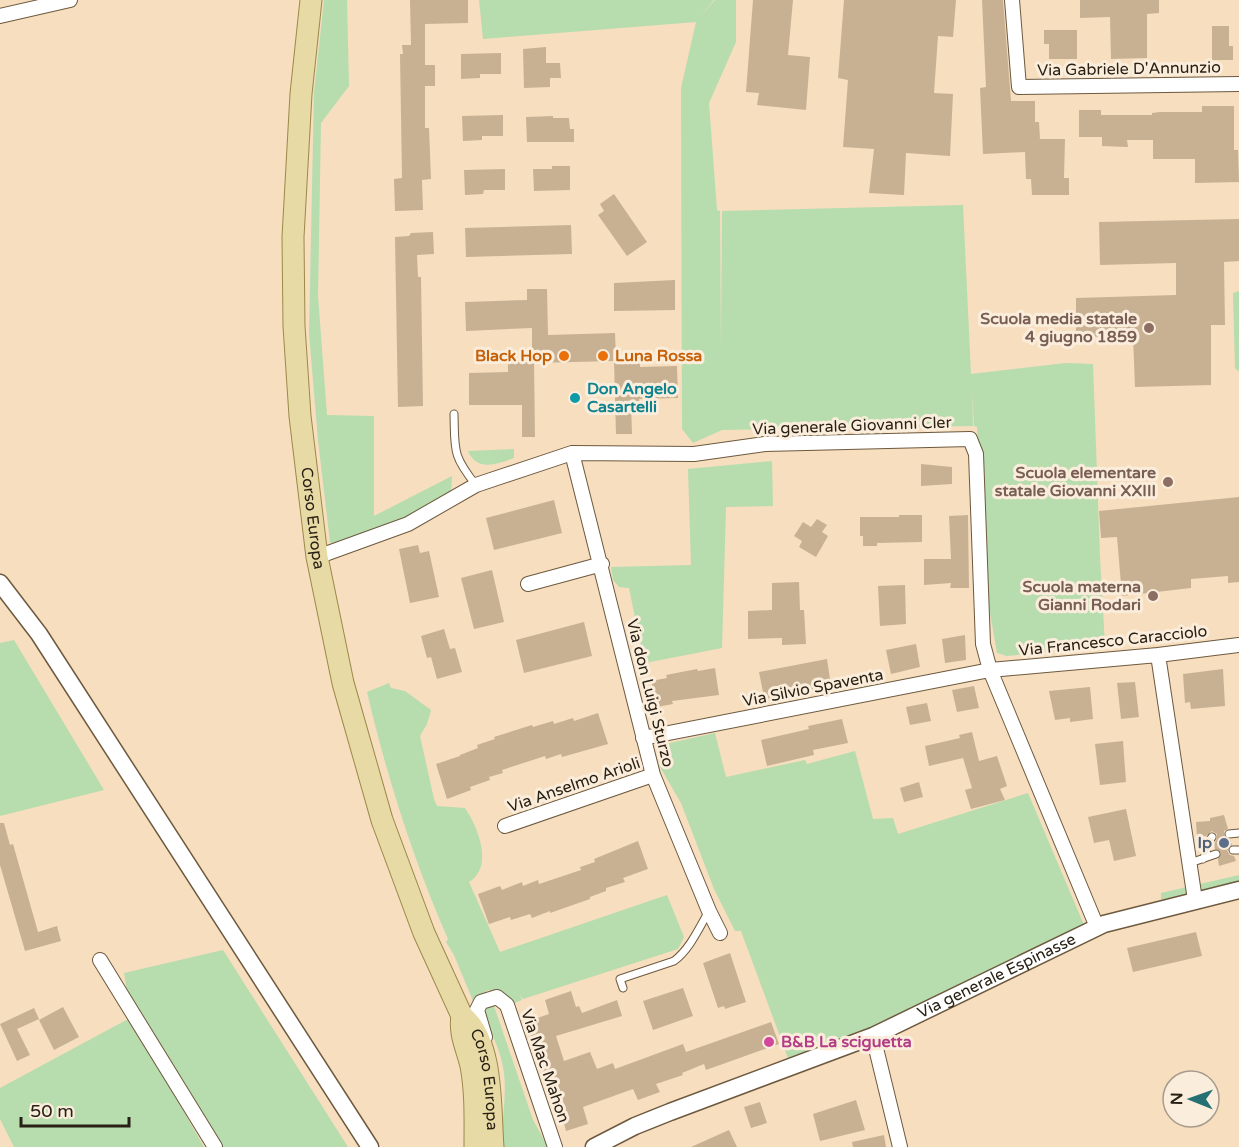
<svg xmlns="http://www.w3.org/2000/svg" width="1239" height="1147" viewBox="0 0 1239 1147" font-family="'Varela Round',sans-serif">
<style>
.green{fill:#b7dcae}
.building{fill:#c8b193}
.lines{fill:none;stroke-linecap:round;stroke-linejoin:round}
.service-casing{stroke:#6d593e;stroke-width:9}
.minor-casing{stroke:#6d593e;stroke-width:16}
.tertiary-casing{stroke:#6d593e;stroke-width:19}
.primary-casing{stroke:#9b894b;stroke-width:23}
.service{stroke:#fff;stroke-width:7}
.minor{stroke:#fff;stroke-width:14}
.tertiary{stroke:#fff;stroke-width:16}
.primary{stroke:#e8daa4;stroke-width:21}
.education-dot{fill:#8d6e63;stroke:#fbeddb;stroke-width:2}
.food-dot{fill:#e8710a;stroke:#fbeddb;stroke-width:2}
.culture-dot{fill:#0f9aa8;stroke:#fbeddb;stroke-width:2}
.service-dot{fill:#5c6f8a;stroke:#fbeddb;stroke-width:2}
.hotel-dot{fill:#d1479c;stroke:#fbeddb;stroke-width:2}
.labels{text-anchor:middle;dominant-baseline:central;stroke-width:6;stroke-linejoin:round;paint-order:stroke}
.street-label{font-size:16px;fill:#282014;stroke:#fbeddb}
.education-label{font-size:16px;font-weight:bold;fill:#785e54;stroke:#fbeddb;text-anchor:end}
.food-label{font-size:16px;font-weight:bold;fill:#c56008;stroke:#fbeddb;text-anchor:end}
.culture-label{font-size:16px;font-weight:bold;fill:#0d838f;stroke:#fbeddb;text-anchor:start}
.service-label{font-size:16px;font-weight:bold;fill:#4e5e75;stroke:#fbeddb;text-anchor:end}
.hotel-label{font-size:16px;font-weight:bold;fill:#b23c85;stroke:#fbeddb;text-anchor:start}
</style>
<rect width="100%" height="100%" fill="#f6debf"/>
<!-- green -->
<path class="green" d="M324 0H347L349 86 321 123 318 296 327 415 374 416V516L452 476 451 493 413 516 333 545 330 542 318 440 309 333 314 92Z
M479 0H714L700 17 715 0H736V42L709 103 717 210 720 211 721 351 722 211 963 205 971 374 1066 363 1093 364 1100 557 1105 646 1007 656 997 653 989 607 977 427 974 426 972 391 973 426 722 430 693 443 682 429 681 88 696 22 483 39Z
M1239 291V372L1235 368 1233 293Z
M514 449V458C497 464 477 472 468 451Z
M772 461 773 506 726 507 722 648 640 664V642L629 588 619 587 613 580 611 567 691 565 688 469Z
M14 640 104 790 0 816V643Z
M389 683 391 688 405 691 431 710 427 724 420 736 434 799 437 806 465 808C478 827 494 867 469 882L500 952 667 895 684 937 678 949 523 999 520 995 522 1000 512 1004 498 992 488 990 473 1001 454 955 446 942 448 939C413 859 387 777 367 692Z
M715 733 726 777 805 760 807 764 855 751 873 819 893 818 898 834 1028 793 1084 925 858 1035 788 1058 741 931H735L714 889 681 803 660 767 658 750 661 745Z
M1239 875V881L1161 900V893Z
M223 950 348 1147H221L127 991 124 973Z
M494 1006 533 1120 548 1147H502C501 1120 508 1094 503 1067 500 1049 490 1031 484 1014L486 1007Z
M130 1018 204 1147H14L0 1119V1088Z"/>
<!-- building -->
<path class="building" d="M410 0H468V23L425 24V65H435V86H425V128H429L431 179 422 180 423 210 395 211 394 179 402 178 400 54H403L402 45H411Z
M753 0H793L788 55 810 57 806 110 757 105 759 93 746 92Z
M844 0H956L953 37 938 36 934 93 953 94 950 156 906 153 904 195 869 193 874 149 843 147 848 80 838 78Z
M982 0H1003L1011 101H1035V122H1039L1040 139H1065L1064 178H1069V195H1032L1031 179H1026L1025 152 983 154 980 88 986 87Z
M1080 0H1159V13L1147 14V58L1111 59 1110 17 1080 18Z
M1212 26H1229V46H1233V60H1212Z
M1044 30H1077V59H1049V44H1044Z
M546 47V63H560L561 78H550V87L524 88 523 49Z
M501 53V74H480V78L461 79V54Z
M1202 106H1234V150H1238L1239 182 1195 183V159H1153V140H1127L1128 147 1102 146V137H1079V110H1101V115H1152V113L1160 112H1202Z
M503 115V136H482V140L463 141 462 116Z
M553 116V118H569L570 129H574V142H527L526 117Z
M552 166H570V190L534 191 533 169H552Z
M505 169V190H484L483 194 465 195 464 170Z
M614 194 647 242 627 256 598 215 604 211 600 204Z
M1239 219V261L1224 262 1225 325H1211V385L1135 387 1133 336 1076 337V298L1176 295V263L1100 265 1099 222Z
M571 225 572 254 466 257 465 228Z
M433 232 434 254 417 255 418 277H421L423 406 398 407 395 237 409 236 411 233Z
M675 280V310L614 311V283Z
M527 289H547L548 335 615 333 616 357H639L640 367 677 366 678 398 639 399 640 402H631L632 434H616L614 361 534 363 535 437H522V405H469V373L508 372V362L511 361 512 359H532V328L466 331 465 302 527 300Z
M921 464 952 467V484L921 486Z
M1239 497V582L1228 583V576L1191 579V588L1122 596 1117 537 1101 538 1099 511Z
M554 500 562 533 494 550 486 518Z
M899 515H922V542L877 543V546H863V536H860V517H899Z
M968 515 969 588H950L951 583 924 585V559H951L949 516Z
M817 519 827 525 822 532 828 536 816 557 799 547 802 541 794 536 803 522 811 527Z
M418 545 420 553 429 551 439 597 410 603 399 549Z
M492 570 504 622 474 629 461 578Z
M799 582 800 610H804L806 644 782 645V638L748 639V611L772 610V583Z
M905 585 906 624 880 626 878 586Z
M584 622 592 656 524 673 516 640Z
M444 629 450 649 455 648 462 672 437 679 431 657 427 658 421 636Z
M965 635 966 660 945 663 942 639Z
M916 644 920 667 891 674 886 650Z
M827 659 831 686 765 702 759 672Z
M715 668 719 695 672 701 673 704 657 707 651 681 667 678 666 675 697 669 698 671Z
M1223 669 1225 706 1191 709 1190 702 1185 703 1183 674Z
M1135 682 1139 717 1121 719 1117 683Z
M974 686 979 708 957 712 952 690Z
M1090 687 1093 719 1070 722V718L1055 720 1049 691Z
M927 703 931 721 910 725 906 707Z
M598 713 608 744 562 757 561 754 546 759 545 756 502 770 503 773 489 777 490 780 470 787 471 790 447 799 436 764 460 756V755L478 748 477 745 495 739 494 737 532 725 533 727 553 721 554 724 573 718 574 721Z
M842 719 848 743 813 750 814 755 767 766 761 740 809 729 808 726Z
M972 732 979 761 997 756 1007 786 1000 789 1005 800 971 809 965 790 972 788 963 758 929 766 925 746 960 738 959 735Z
M1123 741 1126 782 1100 785 1095 744Z
M919 782 923 797 904 802 900 788Z
M1126 809 1136 856 1114 861 1109 840 1094 843 1088 817Z
M1224 815 1228 829 1224 831V835L1226 839 1230 840 1232 845 1227 851 1230 855 1234 856 1236 861 1219 866 1218 859 1221 853 1215 849 1214 844 1217 838V834L1212 831 1206 836 1197 837 1196 822 1210 821V818Z
M0 823H4L10 845 13 844 38 932 57 926 61 941 25 951 0 865Z
M638 841 648 869 623 878 625 882 606 888V891L590 897V899L550 913V911L532 918 530 914 511 920 510 917 489 924 478 894 500 886 502 890 522 882 523 886 538 880 539 884 581 870 580 867 595 862 594 859Z
M1196 932 1202 956 1133 972 1127 948Z
M730 953 746 1002 725 1009 724 1006 718 1008 703 963Z
M683 988 693 1016 653 1030 643 1001Z
M571 991 576 1007 579 1006 582 1013 617 1000 622 1016 556 1036 564 1061 590 1052 597 1069 613 1063 615 1069 683 1044 686 1052 771 1022 779 1044 706 1070 704 1064 682 1073 683 1075 656 1084 660 1092 638 1100 633 1089 583 1107 588 1124 566 1131 560 1108 565 1107 558 1085 548 1089 526 1022 549 1014 545 1000Z
M63 1007 79 1037 54 1050 39 1020Z
M34 1008 39 1019 17 1029 30 1055 17 1061 0 1024Z
M856 1100 865 1130 820 1141 813 1114Z
M760 1102 767 1123 751 1128 744 1107Z
M729 1130 737 1147H691Z
M884 1135 886 1147H853L852 1142Z"/>
<g class="lines">
<defs>
<path id="service" d="M454 414C455 450 452 455 476 485
M1229 834 1239 833
M1233 850H1239
M1203 859C1208 852 1206 844 1212 837
M1190 863 1216 854
M623 988 620 979 674 961C690 949 699 928 709 911"/>
<path id="minor" d="M1012 0 1019 87 1239 84
M0 16 70 0
M572 453 653 775 709 911 720 933
M317 557 408 524 476 485 572 453 694 454 765 444 970 439 976 454 983 644 990 670 1097 927
M528 584 602 564
M1158 655 1195 900
M643 738 990 670 1158 655 1239 645
M505 826 653 775
M100 960 215 1147
M873 1036 900 1147
M485 1037 477 1010 481 1002 497 997 507 1005 555 1147"/>
<g id="tertiary">
<path d="M0 583 39 634 370 1147"/>
<path id="s1" d="M594 1147 635 1126 670 1112 873 1036 1104 924 1239 890"/>
</g>
<g id="primary">
<path id="s2" d="M311 0 301 94 293 237 294 326 300 416 317 557 343 683 382 820 424 933 462 1016C494 1041 490 1110 493 1147"/>
<path d="M462 1016C459 1035 467 1048 471 1066 476 1093 475 1120 475 1147"/>
</g>
</defs>
<!-- service casing -->
<use href="#service" class="service-casing"/>
<!-- minor casing -->
<use href="#minor" class="minor-casing"/>
<!-- tertiary casing -->
<use href="#tertiary" class="tertiary-casing"/>
<!-- primary casing -->
<use href="#primary" class="primary-casing"/>
<!-- service -->
<use href="#service" class="service"/>
<!-- minor -->
<use href="#minor" class="minor"/>
<!-- tertiary -->
<use href="#tertiary" class="tertiary"/>
<!-- primary -->
<use href="#primary" class="primary"/>
</g>
<!-- markers -->
<g class="education-dot">
<circle cx="1149" cy="328" r="6"/>
<circle cx="1168" cy="482" r="6"/>
<circle cx="1153" cy="596" r="6"/>
</g>
<g class="food-dot">
<circle cx="564" cy="356" r="6"/>
<circle cx="603" cy="356" r="6"/>
</g>
<circle class="culture-dot" cx="575" cy="398" r="6"/>
<circle class="service-dot" cx="1224" cy="843" r="6"/>
<circle class="hotel-dot" cx="769" cy="1042" r="6"/>
<g class="labels">
<!-- street labels -->
<g class="street-label">
<text transform="translate(1129 69) rotate(-1)">Via Gabriele D'Annunzio</text>
<text transform="translate(852 426) rotate(-2)">Via generale Giovanni Cler</text>
<text stroke="none"><textPath href="#s2" startOffset="520">Corso Europa</textPath></text>
<text transform="translate(1113 641) rotate(-6)">Via Francesco Caracciolo</text>
<text transform="translate(813 688) rotate(-11)">Via Silvio Spaventa</text>
<text transform="translate(650 693) rotate(76)">Via don Luigi Sturzo</text>
<text transform="translate(574 785) rotate(-19)">Via Anselmo Arioli</text>
<text stroke="none"><textPath href="#s1" startOffset="438">Via generale Espinasse</textPath></text>
<text transform="translate(545 1066) rotate(71)">Via Mac Mahon</text>
<text stroke="none"><textPath href="#s2" startOffset="1112">Corso Europa</textPath></text>
</g>
<!-- education labels -->
<g class="education-label">
<text x="1137" y="319">Scuola media statale<tspan x="1137" dy="18">4 giugno 1859</tspan></text>
<text x="1156" y="473">Scuola elementare<tspan x="1156" dy="18">statale Giovanni XXIII</tspan></text>
<text x="1141" y="587">Scuola materna<tspan x="1141" dy="18">Gianni Rodari</tspan></text>
</g>
<!-- food labels -->
<g class="food-label">
<text x="552" y="356">Black Hop</text>
<text x="615" y="356" text-anchor="start">Luna Rossa</text>
</g>
<!-- culture labels -->
<g class="culture-label">
<text x="587" y="389">Don Angelo<tspan x="587" dy="18">Casartelli</tspan></text>
</g>
<!-- service labels -->
<g class="service-label">
<text x="1212" y="843">Ip</text>
</g>
<!-- hotel labels -->
<g class="hotel-label">
<text x="781" y="1042">B&amp;B La sciguetta</text>
</g>
</g>
<!-- north arrow -->
<g transform="translate(1191 1099) rotate(271)"><circle r="28" fill="#fbeddb" stroke="#a79b8b" stroke-width="1.5"/>
<path d="M0-4.5L10 22L0 15L-10 22Z" fill="#257072"/>
<text y="-9" font-size="16" font-weight="bold" text-anchor="middle" fill="#282014">N</text>
</g>
<!-- scale -->
<path d="M21 1117v9h108v-9" fill="none" stroke="#282014" stroke-width="3"/>
<text x="30" y="1117" font-size="18" fill="#282014" stroke="#fbeddb" stroke-width="4.5" paint-order="stroke">50 m</text>
</svg>
